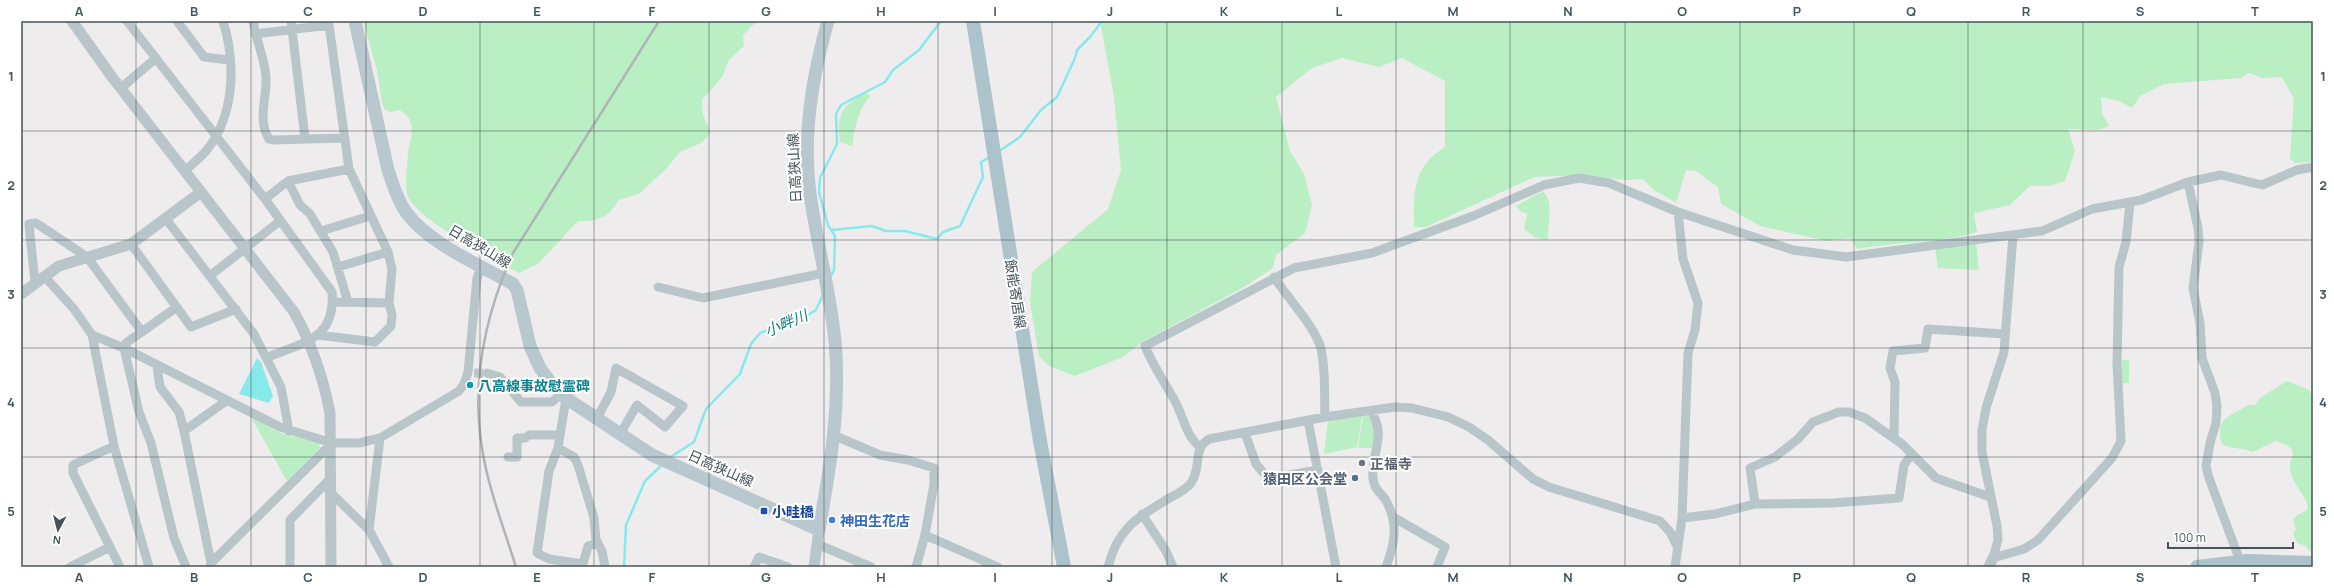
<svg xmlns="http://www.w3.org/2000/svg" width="2334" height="588" viewBox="0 0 2334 588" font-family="Manrope,'Noto Sans JP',sans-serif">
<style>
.green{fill:#baeec3}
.water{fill:#87eaea}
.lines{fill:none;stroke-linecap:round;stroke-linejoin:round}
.stream{stroke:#87eaea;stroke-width:2.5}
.minor-tunnel{stroke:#c4c6c8;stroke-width:9;stroke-dasharray:9 4.5;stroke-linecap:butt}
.minor{stroke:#b8c5c9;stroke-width:9}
.tertiary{stroke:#b8c5c9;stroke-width:11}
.secondary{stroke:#b8c8ce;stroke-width:13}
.primary{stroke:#acc3cc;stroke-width:14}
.rail{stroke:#afb4b7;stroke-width:2.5}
.grid{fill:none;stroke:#455459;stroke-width:1;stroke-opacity:0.55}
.culture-dot{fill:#0f9aa8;stroke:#fff;stroke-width:1.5}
.worship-dot{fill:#6b7280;stroke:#fff;stroke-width:1.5}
.service-dot{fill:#5c6f8a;stroke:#fff;stroke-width:1.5}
.transit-dot{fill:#1a4fb4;stroke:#fff;stroke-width:1.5}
.shop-dot{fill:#3f7fe0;stroke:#fff;stroke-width:1.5}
.labels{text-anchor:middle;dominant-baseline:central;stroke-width:4;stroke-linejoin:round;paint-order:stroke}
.street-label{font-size:14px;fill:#455459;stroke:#fff}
.culture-label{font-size:14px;font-weight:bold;fill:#0d838f;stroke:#fff;text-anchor:start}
.worship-label{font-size:14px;font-weight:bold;fill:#5b616d;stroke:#fff;text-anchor:start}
.service-label{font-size:14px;font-weight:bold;fill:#4e5e75;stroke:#fff;text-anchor:end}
.transit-label{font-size:14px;font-weight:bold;fill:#164399;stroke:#fff;text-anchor:start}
.shop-label{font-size:14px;font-weight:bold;fill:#366cbe;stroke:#fff;text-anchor:start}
.water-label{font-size:15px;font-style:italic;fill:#0e7f7e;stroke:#fff}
.neatline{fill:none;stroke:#455459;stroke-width:1.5}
.grid-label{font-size:13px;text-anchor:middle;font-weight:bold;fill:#455459}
</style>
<rect width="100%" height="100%" fill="#efeced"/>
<!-- green -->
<path class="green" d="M363 21H757L743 35 744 46 729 60 722 77 702 100 703 115 711 133 701 143 680 152 666 169 639 194 618 200C611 217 596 222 578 221L539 263 519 273C497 262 412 217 407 194 405 182 407 166 408 154 409 142 415 133 410 121 409 117 403 113 400 110L391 112 385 110 382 103 377 70Z
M1100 21H2313V162L2295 163 2290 158 2294 99 2282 77 2263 78 2249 73 2241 78 2164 84 2140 96 2132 108 2119 101 2101 97 2102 113 2109 126 2098 130 2068 129 2075 151 2065 181 2049 186H2030L2010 205 1974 213 1977 232C1938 244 1897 241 1858 249L1850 238 1827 241 1760 226 1721 204 1718 187 1696 171 1686 170 1676 203 1653 189 1643 179 1627 180 1584 175 1534 177 1426 227H1414C1414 192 1412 167 1445 147V81L1402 58 1379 67 1342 58 1312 68 1276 97 1290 151 1304 174 1312 205 1305 233 1276 255 1273 268 1244 287 1144 341 1123 357 1075 376 1049 366 1039 356 1030 303 1032 272 1108 209 1121 170 1114 97Z
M866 93 871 96C858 107 855 130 852 146L840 142C836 114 842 106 866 93Z
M1543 191C1555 205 1547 221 1548 239L1546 240 1534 237 1524 229 1527 214 1520 211 1516 206Z
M1976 242 1979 270 1938 268 1935 247Z
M2122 360H2129V383H2122Z
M2287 381 2309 390 2313 398V555L2306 546 2297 543 2293 533 2296 530 2293 520 2296 516 2307 510 2308 506C2303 490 2282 474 2293 456L2292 449 2285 444 2275 441 2253 452C2243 448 2233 449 2223 445 2215 428 2222 418 2238 411 2245 408 2246 404 2255 405L2260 398Z
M1362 416 1357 447 1324 454 1328 420Z
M1363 416H1369L1375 430 1372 448H1358Z
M252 419H255L280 433 319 443 320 448 287 481Z"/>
<!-- water -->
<path class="water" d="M257 358 261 362 273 396 269 403 239 394Z"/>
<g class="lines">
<!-- stream -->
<path class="stream" d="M998 152 1020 137 1041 110 1057 97 1075 58 1077 50 1090 37 1102 21
M831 230 872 226 886 231H905L937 239 943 232 960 226 983 177 981 162 990 157
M830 278 834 270 835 236 828 225 819 192 820 178 837 144 836 114 841 105 885 82 893 70 919 50 941 21
M669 458 694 442 706 409 740 374 751 344 760 333 805 317 816 310 823 294
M624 567 626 525 645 481 663 464"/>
<!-- minor-tunnel -->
<path class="minor-tunnel" d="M474 373H487"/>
<!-- minor -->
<path class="minor" d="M127 21 265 199 332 292C336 339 304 342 268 357
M177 21 204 57 229 60
M253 21C256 41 265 58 266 78 267 98 257 120 269 139L273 140 345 138
M291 21 305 138
M255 34 329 25 349 169 388 252 392 269 389 303 392 315 391 326 375 342 318 335
M121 88 156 58
M186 170C192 164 200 158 206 151 235 116 236 63 223 21
M288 181 300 205 310 214 333 252 348 302
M2188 182 2198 228 2199 242 2193 288 2200 323 2202 358 2215 393 2217 406 2216 423 2210 443 2206 466 2209 478 2240 561
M265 199 288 181 349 169
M166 219 254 334 281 387 289 431
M321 231 370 216
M131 244 191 327 236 309
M338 267 388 252
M211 275 280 221
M44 276 74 309 92 335 124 348 280 427 332 443H359L380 438 459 391 464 384 468 372 477 278 482 266
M1274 277C1285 295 1317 329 1321 349 1326 370 1324 395 1325 417
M35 283 29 224 36 223 87 257 142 332
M658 287 703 298 824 273
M333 302 389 303
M177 307 126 343 124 348 139 412 151 443 174 538 186 567
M92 335 114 446 149 567
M157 366 160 387 179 412 184 431 211 563
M487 373 500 377 521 402H552L561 394
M566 398 558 448 574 457 578 465 594 518 596 540 602 551 605 567
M1372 411C1374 417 1377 423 1378 429 1380 445 1371 462 1373 478 1374 489 1379 491 1385 499 1399 522 1395 543 1386 567
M597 418 611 392 616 368 683 406 665 427 637 405 620 434
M1308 420 1336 567
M184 431 226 401
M1245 433 1256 464 1271 482 1284 476 1318 470
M833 435 880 455 908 460 934 468V484L925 535 998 567
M1894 438 1895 382 1890 368 1893 351 1925 348 1928 329 2005 334
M114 446 73 465V473L120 567
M1200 447C1186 436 1183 416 1175 401 1165 383 1153 366 1145 346L1294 268 1372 253 1473 216 1544 185 1579 178 1609 183 1678 212 1793 250 1846 257 2042 231 2092 209 2141 200 2188 182 2221 175 2262 185 2297 170 2313 167
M558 448 549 471 537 553 549 559 583 564 588 546 598 543
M508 457H517V438H525L529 435H560
M331 493 369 530 389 567
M1755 504 1833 503 1899 498 1904 465 1911 455
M1142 514 1166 551 1173 567
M1393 517 1445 547 1437 567
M1682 518 1715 514 1755 504 1750 468 1775 457 1798 439 1813 422 1839 412H1849L1865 418 1902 444 1936 478 1990 497
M369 530 380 438
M817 544 871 567
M1993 558 2024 549 2038 540 2112 458 2121 441 2117 364 2119 267 2126 242 2130 203
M1993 558 1998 540 1997 526 1982 452V430L1986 408 2004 352 2013 235
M70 567 110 547
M210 567 211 563 332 443
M290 567V520L331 478
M754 567 759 557 788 567
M916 567 925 535
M1108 567C1117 530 1135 519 1166 500 1175 495 1185 491 1191 483 1202 468 1192 449 1209 439L1325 417 1395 407 1412 408 1448 417 1469 427 1488 440 1533 479 1549 487 1660 521 1670 532 1678 548
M1675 567 1682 518 1688 353 1695 330 1698 303 1683 259 1678 212"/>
<!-- tertiary -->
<path class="tertiary" d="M72 21 112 77 294 312C312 344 323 377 330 413L331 567
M21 294 59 266 131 244 201 192
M814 567 819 530
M1989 567 1993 558"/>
<!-- secondary -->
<path class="secondary" d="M355 21 388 170C393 184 397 200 406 212 429 244 480 265 513 284L517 290 530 346 540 368 551 383 566 398 652 455 819 530C830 468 841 404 835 341 830 291 817 243 810 194 802 136 812 77 828 21"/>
<!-- primary -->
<path class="primary" d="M973 21 1040 441 1064 567
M2197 567 2248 561 2313 563"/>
<!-- rail -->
<path class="rail" d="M516 567C504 528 488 488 482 448 471 380 485 315 513 253L659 21"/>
</g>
<!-- grid -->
<path class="grid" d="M136 21V567M251 21V567M366 21V567M480 21V567M594 21V567M709 21V567M824 21V567M938 21V567M1052 21V567M1167 21V567M1282 21V567M1396 21V567M1510 21V567M1625 21V567M1740 21V567M1854 21V567M1968 21V567M2083 21V567M2198 21V567M21 131H2313M21 240H2313M21 348H2313M21 457H2313"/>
<!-- markers -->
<circle class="culture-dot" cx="470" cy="385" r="4"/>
<circle class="worship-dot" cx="1362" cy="463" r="4"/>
<circle class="service-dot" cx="1355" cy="478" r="4"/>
<rect class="transit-dot" x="760" y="507" width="8" height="8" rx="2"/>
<circle class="shop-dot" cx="832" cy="520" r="4"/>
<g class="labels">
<!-- street labels -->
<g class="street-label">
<text transform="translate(794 168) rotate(-93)">日高狭山線</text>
<text transform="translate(480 246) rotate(31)">日高狭山線</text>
<text transform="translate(1016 294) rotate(81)">飯能寄居線</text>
<text transform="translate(721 468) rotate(24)">日高狭山線</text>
</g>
<!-- culture labels -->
<g class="culture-label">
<text x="478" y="385">八高線事故慰霊碑</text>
</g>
<!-- worship labels -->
<g class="worship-label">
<text x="1370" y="463">正福寺</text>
</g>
<!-- service labels -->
<g class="service-label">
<text x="1347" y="478">猿田区公会堂</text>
</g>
<!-- transit labels -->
<g class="transit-label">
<text x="772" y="511">小畦橋</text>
</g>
<!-- shop labels -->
<g class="shop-label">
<text x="840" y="520">神田生花店</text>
</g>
<!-- water labels -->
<g class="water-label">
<text transform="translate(786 323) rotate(-23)">小畔川</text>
</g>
</g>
<!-- border -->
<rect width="2334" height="588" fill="none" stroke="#ffffff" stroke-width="44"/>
<!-- north arrow -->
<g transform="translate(58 530) rotate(187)" stroke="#ffffff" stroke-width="3" paint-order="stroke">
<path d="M0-3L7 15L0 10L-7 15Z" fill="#455459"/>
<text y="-6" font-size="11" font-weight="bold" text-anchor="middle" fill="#455459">N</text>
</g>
<!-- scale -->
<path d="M2168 542v6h125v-6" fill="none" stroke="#455459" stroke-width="2"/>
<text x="2174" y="542" font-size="12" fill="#455459" stroke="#ffffff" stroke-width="3" paint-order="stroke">100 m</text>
<rect x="22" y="22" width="2290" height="544" class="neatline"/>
<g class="grid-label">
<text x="79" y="16">A</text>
<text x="194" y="16">B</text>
<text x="308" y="16">C</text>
<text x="423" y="16">D</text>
<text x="537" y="16">E</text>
<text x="652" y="16">F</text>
<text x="766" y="16">G</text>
<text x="881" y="16">H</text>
<text x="995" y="16">I</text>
<text x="1110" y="16">J</text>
<text x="1224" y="16">K</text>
<text x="1339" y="16">L</text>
<text x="1453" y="16">M</text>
<text x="1568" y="16">N</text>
<text x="1682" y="16">O</text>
<text x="1797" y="16">P</text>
<text x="1911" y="16">Q</text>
<text x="2026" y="16">R</text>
<text x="2140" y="16">S</text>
<text x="2255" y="16">T</text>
<text x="11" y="81">1</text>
<text x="2323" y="81">1</text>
<text x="11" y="190">2</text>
<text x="2323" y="190">2</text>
<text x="11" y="299">3</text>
<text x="2323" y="299">3</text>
<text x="11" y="407">4</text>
<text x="2323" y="407">4</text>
<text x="11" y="516">5</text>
<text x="2323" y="516">5</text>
<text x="79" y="582">A</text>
<text x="194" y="582">B</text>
<text x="308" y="582">C</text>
<text x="423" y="582">D</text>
<text x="537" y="582">E</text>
<text x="652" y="582">F</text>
<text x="766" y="582">G</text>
<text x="881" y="582">H</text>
<text x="995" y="582">I</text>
<text x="1110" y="582">J</text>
<text x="1224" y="582">K</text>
<text x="1339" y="582">L</text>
<text x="1453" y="582">M</text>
<text x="1568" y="582">N</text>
<text x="1682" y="582">O</text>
<text x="1797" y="582">P</text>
<text x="1911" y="582">Q</text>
<text x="2026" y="582">R</text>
<text x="2140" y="582">S</text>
<text x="2255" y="582">T</text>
</g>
</svg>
